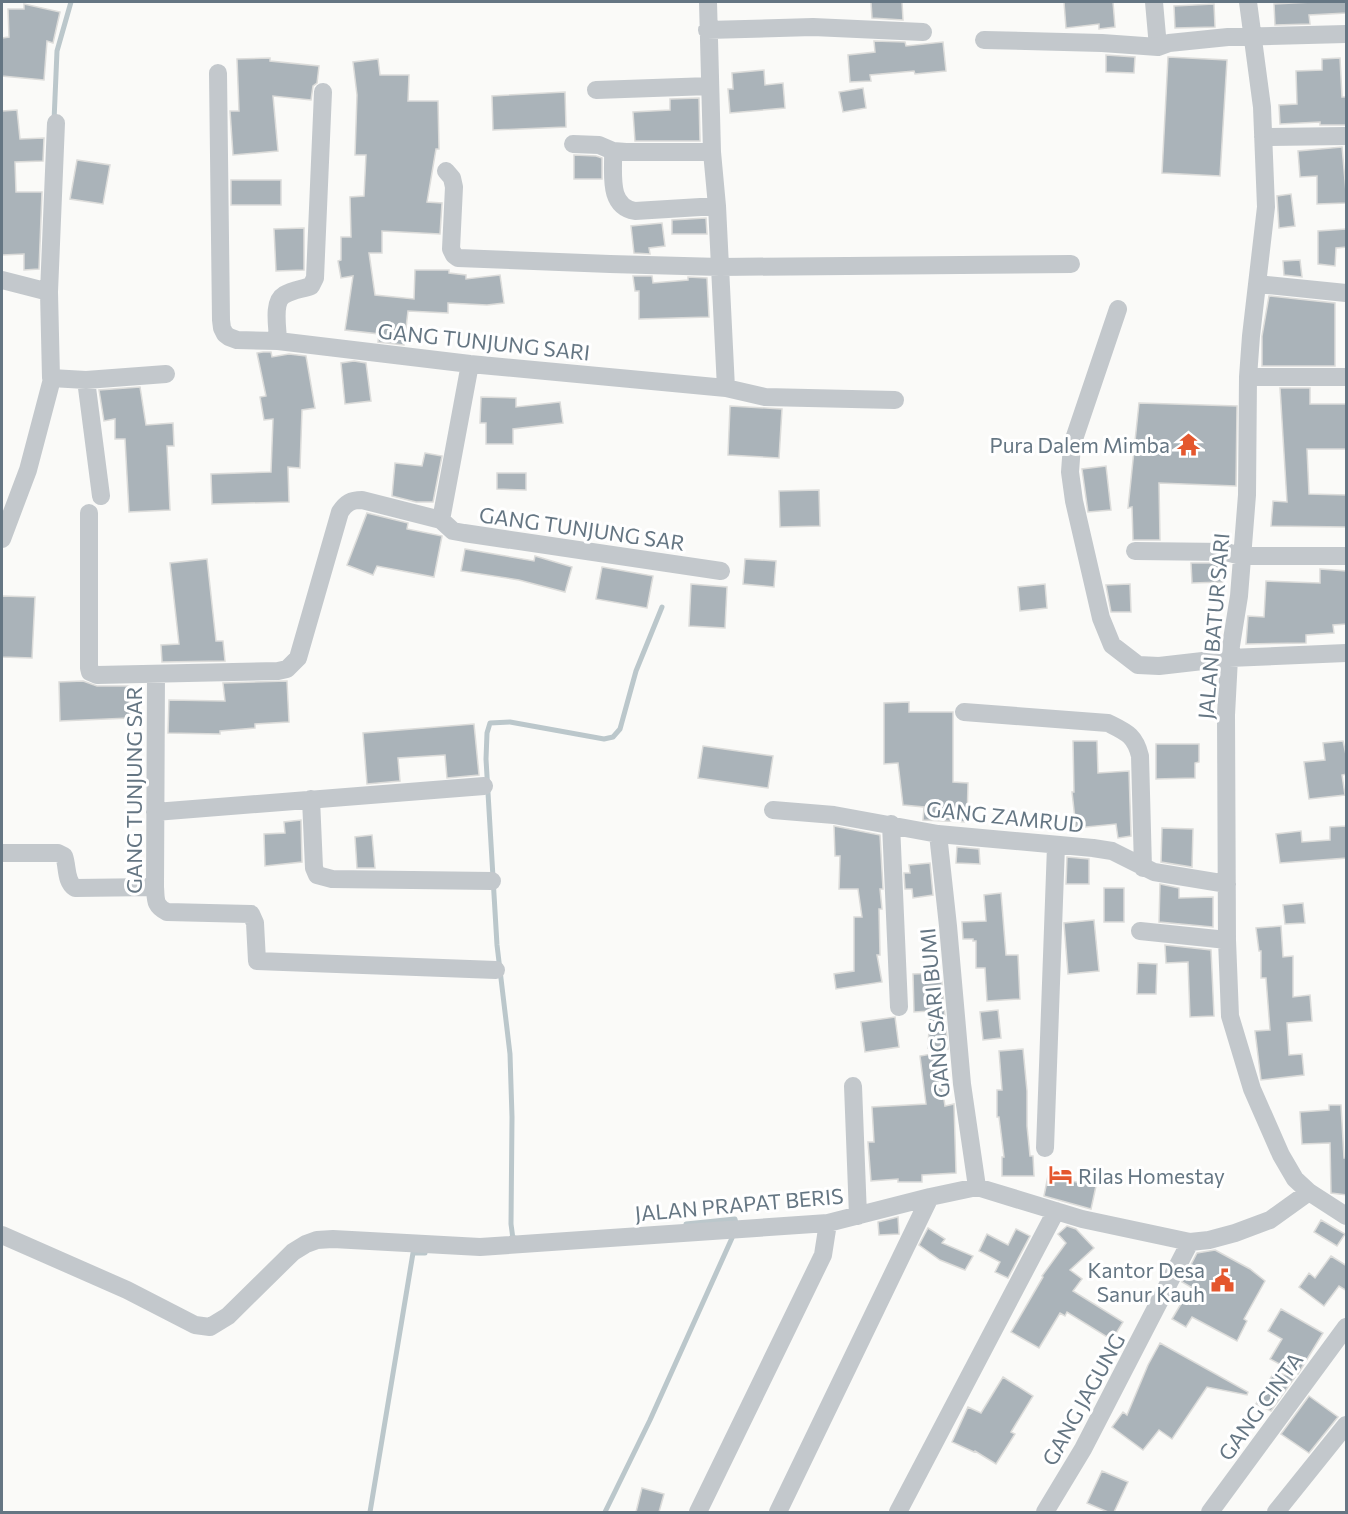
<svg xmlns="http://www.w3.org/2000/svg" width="1348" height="1514" viewBox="0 0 1348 1514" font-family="Commissioner,sans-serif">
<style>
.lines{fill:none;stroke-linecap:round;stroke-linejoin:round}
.stream{stroke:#bbc7cb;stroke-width:5}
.building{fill:#aab3b9;stroke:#dcdcda;stroke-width:1.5}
.minor{stroke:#c3c8cc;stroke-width:18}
.labels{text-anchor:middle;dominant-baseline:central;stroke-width:6;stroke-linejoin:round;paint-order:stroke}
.street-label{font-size:21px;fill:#657683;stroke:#fff}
.poi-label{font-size:21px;fill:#657683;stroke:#fff;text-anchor:end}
</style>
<rect width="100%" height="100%" fill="#fafaf8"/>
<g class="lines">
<!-- stream -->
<path class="stream" d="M54 121 57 51 71 2
M686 1224 735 1219 736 1223
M515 1238 513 1239 511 1224 512 1117 510 1054 497 945 486 759 487 733 490 723 510 722 604 739 613 737 620 729 636 671 662 607
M370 1512 413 1253H425
M605 1512 650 1420 732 1238"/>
</g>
<!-- building -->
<path class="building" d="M871 2H902L903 20 872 18Z
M1064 2H1113L1115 27 1099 29V24L1066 28Z
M1312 2H1347V13L1309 15 1310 24 1275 25 1274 4Z
M24 4 60 12 53 43 47 41 44 80 2 76V38L9 37 8 9H24Z
M1214 4 1215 27 1175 28 1174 6Z
M874 41 905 42 906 46 943 42 946 71 915 74 914 71 870 75 871 81 850 82 848 55 875 52Z
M1106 55 1135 57 1134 73 1106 72Z
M1168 57 1227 60 1220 176 1162 173Z
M270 58V61L319 66 317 83 313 86 311 100 273 96 278 151 233 155 230 111H239L237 59Z
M1340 58 1342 97H1347V125H1320V122L1280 124 1279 105 1297 104 1296 71 1322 70V59Z
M378 59 380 75H409L408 101H438L439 149H436L427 202 442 203 440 234 382 231V253H369L375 295 414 299 415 270H449V273L466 275V279L500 275 504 303 487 305 448 303V313L408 311 404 345 378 342 379 334 345 330 353 276 341 278 338 261 341 260V237H351L350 197 364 196 366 155H355L357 95 353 62Z
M764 70 765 85 783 83 785 108 730 113 728 89H733L732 73Z
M863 88 866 108 843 112 839 92Z
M565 92 566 127 493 130 492 96Z
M699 98 700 141H635L633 112 670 110V99Z
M17 110 20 139 44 138 43 161 15 162 16 192H42L39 269 24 270V254L2 255V111Z
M1342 147 1347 203 1317 204V176L1300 177 1298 151Z
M574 155 596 156 602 158V179H574Z
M77 160 110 165 103 204 70 199Z
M231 180H281V205H231Z
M1291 194 1295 226 1279 228 1277 196Z
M706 218 707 234H672V220Z
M662 223 665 246 649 248 650 254 634 253 631 226Z
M304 228V270L276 271 274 229Z
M1346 229 1347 247 1336 248 1335 266 1318 264V231Z
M1300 260 1302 277 1284 275 1283 261Z
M633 276H652L653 283 688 280V277L707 278 709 317 639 319V291H635Z
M1269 296 1335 303V366H1262V336Z
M263 352H271L272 357 289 354 306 356 315 408 302 410 300 468 288 467 289 502 212 504 211 474 271 472 273 419 264 420 260 397 266 396 257 353Z
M354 361 366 363 371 401 345 404 341 363Z
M140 387 146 425 173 423 174 446H167L170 510 129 512 125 439H115V419L104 421 99 390Z
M1280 388H1310V404H1347V449H1307L1309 494 1347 495V527L1271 526 1273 501 1287 502Z
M481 397 516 398V407L560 402 563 423 513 429V444H486V423H480Z
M1139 403 1237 406 1236 486 1159 483 1160 540H1133L1132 507 1128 508Z
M730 406 782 409 779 458 728 455Z
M425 453 442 456 433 502H416L392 496 395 463 422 466Z
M1106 466 1111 510 1088 512 1082 469Z
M497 473H526V490L497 489Z
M819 490 820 526 780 527 779 491Z
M367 513 408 523 407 529 442 536 434 577 377 566 373 575 347 565Z
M465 549 534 561 535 556 572 567 565 592 519 580 461 571Z
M207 559 216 641H223L225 661 162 662 161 645 179 644 170 563Z
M745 559 776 561 774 587 743 584Z
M1191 563H1222L1223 582 1192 583Z
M602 567 653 576 647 608 596 599Z
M1320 569 1347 571V624L1333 625 1334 633 1306 635V643L1246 644 1248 616 1264 617 1266 581 1320 583Z
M691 584 727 587 725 628 689 626Z
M1045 584 1047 608 1020 611 1018 587Z
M1130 584 1131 612H1111L1106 585Z
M2 596 35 597 32 658 2 657Z
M83 681 97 686H129L130 718 60 721 59 682Z
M287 681 289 722 255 724V728L220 731V734L168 733 169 700 225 701 223 683Z
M909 702V712H953V782L968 783 967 822 923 820 924 807 903 805 898 763 884 764V703Z
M474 724 479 775 447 778 445 755 398 758 400 781 367 784 363 733Z
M1073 741H1097L1098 773 1129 771 1131 836 1118 838 1116 824 1076 828 1072 792H1074Z
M1343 741 1347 759V774L1342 775 1345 795 1309 799 1304 762 1325 760 1323 743Z
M1156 744H1199V762L1195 763V778L1156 779Z
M703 746 773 756 768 788 698 778Z
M301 820 302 862 265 866 264 834 285 833 284 822Z
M834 826 880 835 883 889H880L882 909H879L880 955H877L882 982 836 989 834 974 854 971V917H862L858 889H839L840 856H835Z
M1347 826V858L1280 863 1276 834 1301 831 1302 842 1330 840V827Z
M1162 828 1193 829 1192 867 1161 862Z
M372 835 375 868H357L355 837Z
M957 847 979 849 980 864 956 863Z
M1067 857 1089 859V884H1066Z
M930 863 933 895 913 898 912 889H905L904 873H910L909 865Z
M1160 884 1179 888V898L1213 897V927L1159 922Z
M1104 888H1124V922H1104Z
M1001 893 1006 955H1018L1020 999 987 1001 985 968H976V941H973V939H963L962 922 986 921 984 895Z
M1303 903 1305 923 1285 924 1283 905Z
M1094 920 1099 971 1068 974 1064 923Z
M1281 926 1283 957 1293 956V997L1310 995 1312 1021 1287 1023 1289 1055 1302 1054 1304 1075 1261 1080 1255 1031 1270 1030 1266 978H1261V951H1259L1256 928Z
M1165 945 1211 950 1214 1016 1190 1017 1188 962 1166 963Z
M1138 963 1157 964 1156 994H1137Z
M941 973 948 1049 928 1048 930 1011 914 1012 913 974Z
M998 1010 1001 1038 983 1040 980 1012Z
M895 1017 899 1047 865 1052 861 1022Z
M1023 1049 1027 1091V1126L1030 1156H1033L1034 1176H1002V1157H1004L999 1117H997V1090H1002L999 1051Z
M937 1053 945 1106 954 1104 956 1173 922 1175V1182H898V1179L871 1181 868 1142H874L872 1107 926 1104 920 1056Z
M1329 1105H1341L1344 1158H1347V1195L1331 1193 1330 1143 1302 1144 1300 1112 1329 1110Z
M1048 1176 1096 1186 1091 1209 1044 1196Z
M898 1217 899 1234 879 1235 878 1222Z
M1321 1220 1345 1234 1337 1246 1314 1232Z
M1067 1226 1076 1229 1094 1248 1070 1270 1082 1279 1073 1291 1123 1322 1112 1340 1067 1312 1065 1316 1060 1313 1039 1348 1011 1332 1043 1277 1042 1276 1066 1243 1058 1234Z
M928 1228 945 1239 942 1243 973 1256 965 1270 940 1260 919 1245Z
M1016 1229 1030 1236 1008 1278 995 1272 1000 1262 979 1251 987 1234 1008 1245Z
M1215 1250 1250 1269 1265 1281 1244 1319 1247 1321 1237 1341 1192 1317 1186 1327 1172 1319 1191 1287 1182 1282 1197 1253Z
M1331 1256 1347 1266V1291L1339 1286 1324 1306 1299 1287 1309 1273 1315 1278Z
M1281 1309 1323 1333 1298 1374 1270 1359 1282 1339 1268 1331Z
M1160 1343 1248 1392 1247 1395 1207 1387 1172 1439 1159 1430 1143 1450 1112 1427 1123 1412 1127 1415 1148 1365Z
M1274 1372 1295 1377 1271 1411 1256 1404Z
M1003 1377 1033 1396 1011 1432 1015 1434 996 1464 975 1451 974 1452 952 1442 968 1407 981 1413Z
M1309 1396 1338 1417 1309 1453 1281 1434Z
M1102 1471 1128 1482 1114 1512H1108L1087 1503Z
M642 1488 664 1494 659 1512H636Z"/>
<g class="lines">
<!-- minor -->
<path class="minor" d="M708 2 712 152 717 206 726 388
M1154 2 1158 47
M1248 2 1262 107 1266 207 1251 336 1248 377 1247 495 1239 596 1229 658 1226 715 1227 940 1230 1016 1252 1089 1281 1155 1295 1179 1309 1192 1346 1216
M707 30 813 27 923 32
M984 40 1102 43 1158 47 1169 43 1228 37 1346 34
M218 73 221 320 222 328 225 334 229 337 237 340 278 341 470 364 726 388 765 397 895 400
M596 90 710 86
M56 123 49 292 51 378 86 380 166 374
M1263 137 1346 136
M573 144 599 145 613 151 626 152H712
M613 151C614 173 607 206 635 211L717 206
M446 171 452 178 454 187 451 249 454 255 458 258 610 264 720 267 1071 264
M2 280 49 292
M1257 284 1346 293
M1118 309 1072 445 1070 472 1074 501 1101 618 1112 645 1138 665 1159 666 1229 658 1346 653
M278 341C278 329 272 302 284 295 292 290 303 289 311 286L315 278 323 92
M1248 377H1346
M86 380 101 496
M89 513V668L90 672 97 675 278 671 287 669 298 658 340 512C346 503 351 500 362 500L441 520 453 531 464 533 721 571
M441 520 470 364
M2 539 28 470 52 379
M1135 551 1226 552 1241 556H1346
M156 674 155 887C156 899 154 906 167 912L251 914 255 923 257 961 496 970
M964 712 1108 723C1126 732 1135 735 1140 756L1143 868
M311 799 314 868 317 875 332 879 492 881
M773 810 834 815 938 834 1093 848 1112 851 1154 872 1227 884
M155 812 484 786
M891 824 899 1007
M938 834 948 926 962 1084 977 1187
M2 853H58L64 856C68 867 65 881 75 888L155 887
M1140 931 1227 940
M853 1086 858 1216
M1045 1148 1056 846
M2 1235 127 1290 195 1325 210 1327 228 1316 293 1252 306 1244 317 1240 333 1239 480 1247 828 1223 930 1197 977 1187 1082 1219 1190 1242 1209 1240 1235 1233 1270 1220 1309 1192
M698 1512 823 1255 828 1223
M778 1512 930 1197
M898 1512 1056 1211
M1045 1512 1083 1449 1190 1242
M1210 1512 1346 1327
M1276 1512 1346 1425"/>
</g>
<!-- icons -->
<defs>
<symbol id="temple-bare" viewBox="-9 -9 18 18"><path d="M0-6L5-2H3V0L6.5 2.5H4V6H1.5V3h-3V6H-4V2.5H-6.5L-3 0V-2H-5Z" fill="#e4572e" stroke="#fff" stroke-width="2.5" paint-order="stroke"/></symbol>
<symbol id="hotel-bare" viewBox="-9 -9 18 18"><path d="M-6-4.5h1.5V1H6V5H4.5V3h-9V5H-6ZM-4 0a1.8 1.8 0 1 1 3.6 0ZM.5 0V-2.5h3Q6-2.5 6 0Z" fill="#e4572e" stroke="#fff" stroke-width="2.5" paint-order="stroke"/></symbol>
<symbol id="civic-bare" viewBox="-9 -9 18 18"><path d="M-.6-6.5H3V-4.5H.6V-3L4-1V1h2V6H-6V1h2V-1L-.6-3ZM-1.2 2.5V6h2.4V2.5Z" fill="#e4572e" stroke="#fff" stroke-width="2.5" paint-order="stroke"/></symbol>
</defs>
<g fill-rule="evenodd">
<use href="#temple-bare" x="1172" y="428" width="33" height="33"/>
<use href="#hotel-bare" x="1044" y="1158" width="33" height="33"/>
<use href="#civic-bare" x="1206" y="1264" width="33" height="33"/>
</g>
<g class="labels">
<!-- street labels -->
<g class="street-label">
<text transform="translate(484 341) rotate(6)">GANG TUNJUNG SARI</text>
<text transform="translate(582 528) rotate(8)">GANG TUNJUNG SAR</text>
<text transform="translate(1213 626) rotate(-85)">JALAN BATUR SARI</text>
<text transform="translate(133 790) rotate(-90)">GANG TUNJUNG SAR</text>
<text transform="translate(1005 816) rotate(6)">GANG ZAMRUD</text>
<text transform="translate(934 1013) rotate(-95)">GANG SARI BUMI</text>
<text transform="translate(739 1204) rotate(-5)">JALAN PRAPAT BERIS</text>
<text transform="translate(1083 1399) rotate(-61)">GANG JAGUNG</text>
<text transform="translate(1260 1406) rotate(-54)">GANG CINTA</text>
</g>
<!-- poi labels -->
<g class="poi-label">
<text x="1170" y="444">Pura Dalem Mimba</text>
<text x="1078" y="1175" text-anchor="start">Rilas Homestay</text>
<text x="1205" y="1269">Kantor Desa<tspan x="1205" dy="24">Sanur Kauh</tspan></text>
</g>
</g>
<!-- border -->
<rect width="1348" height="1514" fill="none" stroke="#657683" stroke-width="6"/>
</svg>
